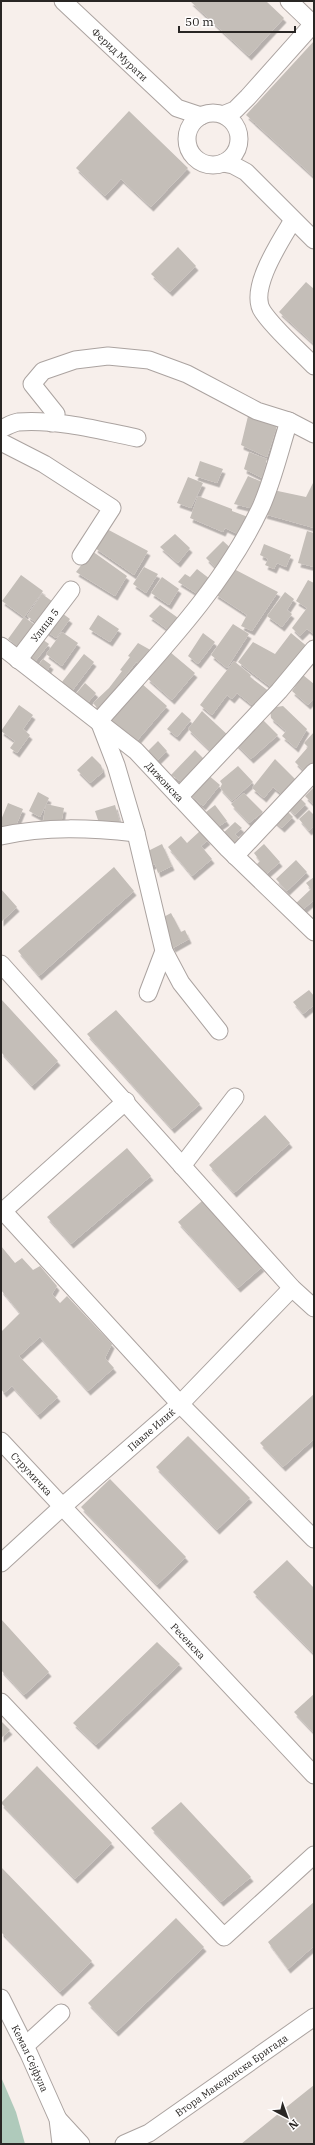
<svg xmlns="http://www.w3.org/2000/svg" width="315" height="2145" viewBox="0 0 315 2145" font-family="'IBM Plex Serif',serif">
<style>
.green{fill:#afcabb}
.building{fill:#c4beb8;filter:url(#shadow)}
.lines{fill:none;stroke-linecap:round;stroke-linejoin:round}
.minor-casing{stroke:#aba3a0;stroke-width:19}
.minor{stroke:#fff;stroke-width:17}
.labels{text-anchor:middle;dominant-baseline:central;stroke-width:4;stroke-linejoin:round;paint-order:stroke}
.street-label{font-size:10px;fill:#292624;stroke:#fffdfd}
</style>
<defs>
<filter id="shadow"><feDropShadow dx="2.5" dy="4.5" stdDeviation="0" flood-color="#0004"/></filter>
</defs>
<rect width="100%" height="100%" fill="#f7efeb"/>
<!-- green -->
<path class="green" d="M1 2077 16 2112 25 2144H1Z"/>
<!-- building -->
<path class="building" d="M190 1H266L284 18 249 56Z
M314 41V177L246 115Z
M129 111 188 168 151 207 121 179 105 196 76 168Z
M178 247 196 266 170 292 151 274Z
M306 282 314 289V344L279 312Z
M249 412 277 426 267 457 241 445Z
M249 452 267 459 262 478 244 469Z
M200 461 223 469 217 483 195 476Z
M248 476 262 482 250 508 234 504Z
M188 477 203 483 191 508 177 503Z
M314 481V528L264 514 273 490 306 497Z
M198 496 232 509V511L248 517 240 535 225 528 223 532 190 518Z
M105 528 148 551 134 575 95 548Z
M307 531 314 533V567L298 563Z
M175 534 190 548 178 563 160 547Z
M223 541 234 551 218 570 206 558Z
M264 544 291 555 286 567 277 563 274 569 265 565 268 559 260 555Z
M92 551 127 576 115 596 76 572Z
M144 567 158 574 146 593 133 584Z
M232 568 278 592 252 631 241 626 247 615 215 594Z
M197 569 210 579 199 595 178 582 185 574 190 577Z
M21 575 43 591 24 617 2 601Z
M162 577 179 589 169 605 151 593Z
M308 580 314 583V634L307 629 300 636 292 628 307 608 296 601Z
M285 592 294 599 287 610 292 614 282 627 267 616Z
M42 594 56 604 41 626 27 616Z
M160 605 181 620 171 632 149 616Z
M58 610 70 619 56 638 43 629Z
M98 615 119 629 110 642 89 629Z
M24 617 38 627 22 650 8 639Z
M233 624 249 634 227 668 211 655Z
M62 632 78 643 62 666 46 654Z
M203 633 215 642 198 664 188 656Z
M291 633 309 648 276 691 238 662 253 642 275 654Z
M39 637 49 644 34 663 25 655Z
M138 643 154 652 142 666 136 662 124 678 126 681 99 710 93 703 109 688 122 671 120 670 130 657 128 656Z
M170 652 195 673 172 700 147 678Z
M84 654 94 662 69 695 58 687Z
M43 659 51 665 44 676 35 669Z
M234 661 251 675 250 677 270 692 257 709 237 693 232 699 227 695 212 715 200 705Z
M303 675 314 684V698L308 705 292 691Z
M85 683 96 693 86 705 75 695Z
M141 683 167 706 135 743 109 718Z
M19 705 33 715 23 729 30 735 17 753 10 748 15 741 1 731Z
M283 706 307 729 296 748 282 736 286 731 271 718 270 708Z
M202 711 231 738 214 754 188 729Z
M182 712 191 720 177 737 167 729Z
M261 718 278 735 251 759 235 743Z
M314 732V769L308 775 295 762 308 747 304 743Z
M158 741 167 751 156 762 147 752Z
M195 750 208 763 186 785 171 775Z
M92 756 101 765 103 772 90 783 77 770Z
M275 759 299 783 285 797 273 787 264 798 252 788Z
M238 766 253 782 232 801 220 788 222 784 220 781Z
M207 774 220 785 203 806 190 795Z
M314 787V805L305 796Z
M38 792 49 798 40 817 29 811Z
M244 793 263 812 249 823 231 804Z
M297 795 306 804 295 815 286 805Z
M8 803 23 809 13 833 1 828V820Z
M46 804 64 808 61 824 43 821Z
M115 805 122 830 100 826 95 811Z
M215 805 227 821 218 827 206 812Z
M285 809 293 817 282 828 273 820Z
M309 810 314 815V826L309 831 299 819Z
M235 822 242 828 235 834 244 844 236 851 221 835Z
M200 831 208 840 201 846 212 859 192 876 168 847 181 836 187 843Z
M162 844 172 866 158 873 155 864 150 866 144 853Z
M264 844 280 862 262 878 253 868 260 861 254 853Z
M296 860 307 872 287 891 276 879Z
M114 867 134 891 39 976 18 951Z
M314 877V900L298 914 292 907 311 889 306 883Z
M1 889 17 907 1 922Z
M171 913 181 932 185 930 189 939 173 948 158 920Z
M309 990 314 996V1005L303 1014 293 1002Z
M1 999 58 1061 32 1086 1 1052Z
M116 1010 200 1104 172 1129 87 1034Z
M265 1115 290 1143 234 1193 209 1165Z
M127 1148 151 1176 71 1244 47 1217Z
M202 1201 262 1267 238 1288 178 1222Z
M1 1246 15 1263 22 1258 33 1270 40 1266 57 1286 52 1294 60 1303 67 1296 112 1344 105 1358 114 1368 88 1391 40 1337 19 1356 58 1397 38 1415 12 1386 4 1393 1 1389V1332L20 1313 1 1290Z
M314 1394V1439L283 1467 260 1443Z
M188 1436 250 1498 217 1530 156 1467Z
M110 1479 186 1557 157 1585 81 1507Z
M287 1560 314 1588V1654L253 1592Z
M1 1619 49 1672 24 1695 1 1670Z
M157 1642 180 1664 96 1745 73 1723Z
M314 1694V1733L294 1712Z
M1 1721 10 1730 1 1738Z
M37 1766 112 1843 75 1879 1 1803Z
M181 1802 251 1877 221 1902 151 1828Z
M1 1867 92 1961 60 1992 1 1932Z
M314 1902V1946L288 1969 268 1942Z
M176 1918 204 1947 116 2032 88 2003Z
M314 2085V2144H241L294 2101Z"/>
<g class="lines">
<defs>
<g id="minor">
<path id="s1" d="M63 1 177 108 201 116"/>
<path d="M289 1 313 24"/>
<circle cx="213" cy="139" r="26"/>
<path d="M225 114 235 110 248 97 314 23"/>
<path d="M223 163 233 165 246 172 314 240"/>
<path d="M293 220C282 239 247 290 263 312 276 331 298 349 314 366"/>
<path d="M52 423 56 414 32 384 43 371 75 360 108 356 149 360 187 374 257 411 289 421 314 434"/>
<path d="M1 429C6 427 12 423 18 422 57 419 99 430 137 438"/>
<path d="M1 442 44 464 112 508 81 556"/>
<path id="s2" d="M1 646 136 751 228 849 314 932"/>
<path id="s3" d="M18 660 71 590"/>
<path d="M179 797 279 691 314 649"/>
<path d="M1 836C46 826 91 828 136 833"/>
<path d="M235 856 314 772"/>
<path d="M1 964 292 1288 314 1308"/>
<path d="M148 993 164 951"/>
<path d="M219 1031 181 983 164 951 136 833 116 765 99 721C157 655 223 588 261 507 273 480 280 449 289 421"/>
<path d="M182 1166 235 1097"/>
<path d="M3 1211 180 1404 314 1539"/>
<path d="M1 1213 126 1101"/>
<path id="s4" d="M1 1441 314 1775"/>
<path id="s5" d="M1 1563 62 1507 180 1404 292 1288"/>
<path d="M1 1702 224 1937 314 1855"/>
<path id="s6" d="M1 1998 29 2054 58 2119 61 2144"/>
<path d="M25 2046 61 2013"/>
<path d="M58 2119 81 2144"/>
<path id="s7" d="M124 2144 149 2133 314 2017"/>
</g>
</defs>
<!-- minor casing -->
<use href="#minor" class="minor-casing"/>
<!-- minor -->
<use href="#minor" class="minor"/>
</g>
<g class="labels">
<!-- street labels -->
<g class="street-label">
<text stroke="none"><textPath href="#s1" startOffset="78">Ферид Мурати</textPath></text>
<text stroke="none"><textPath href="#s3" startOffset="44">Улица 5</textPath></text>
<text stroke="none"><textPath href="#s2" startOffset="213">Дижонска</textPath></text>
<text stroke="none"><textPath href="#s5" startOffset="201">Павле Илиќ</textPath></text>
<text stroke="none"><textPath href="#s4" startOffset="45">Струмичка</textPath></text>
<text stroke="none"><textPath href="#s4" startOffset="274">Ресенска</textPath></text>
<text stroke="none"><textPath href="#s6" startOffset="67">Кемал Сејфула</textPath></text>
<text stroke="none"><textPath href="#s7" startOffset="128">Втора Македонска Бригада</textPath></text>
</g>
</g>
<!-- border -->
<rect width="315" height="2145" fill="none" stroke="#292624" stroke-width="4"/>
<!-- north arrow -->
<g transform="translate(287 2117) rotate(139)" stroke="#fffdfd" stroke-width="3" paint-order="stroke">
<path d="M0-3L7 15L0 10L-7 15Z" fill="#292624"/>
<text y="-6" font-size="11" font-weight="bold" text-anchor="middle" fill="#292624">N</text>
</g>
<!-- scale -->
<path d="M179 26v6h116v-6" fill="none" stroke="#292624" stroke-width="2"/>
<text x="185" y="26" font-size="12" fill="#292624" stroke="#fffdfd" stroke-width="3" paint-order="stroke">50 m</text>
</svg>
